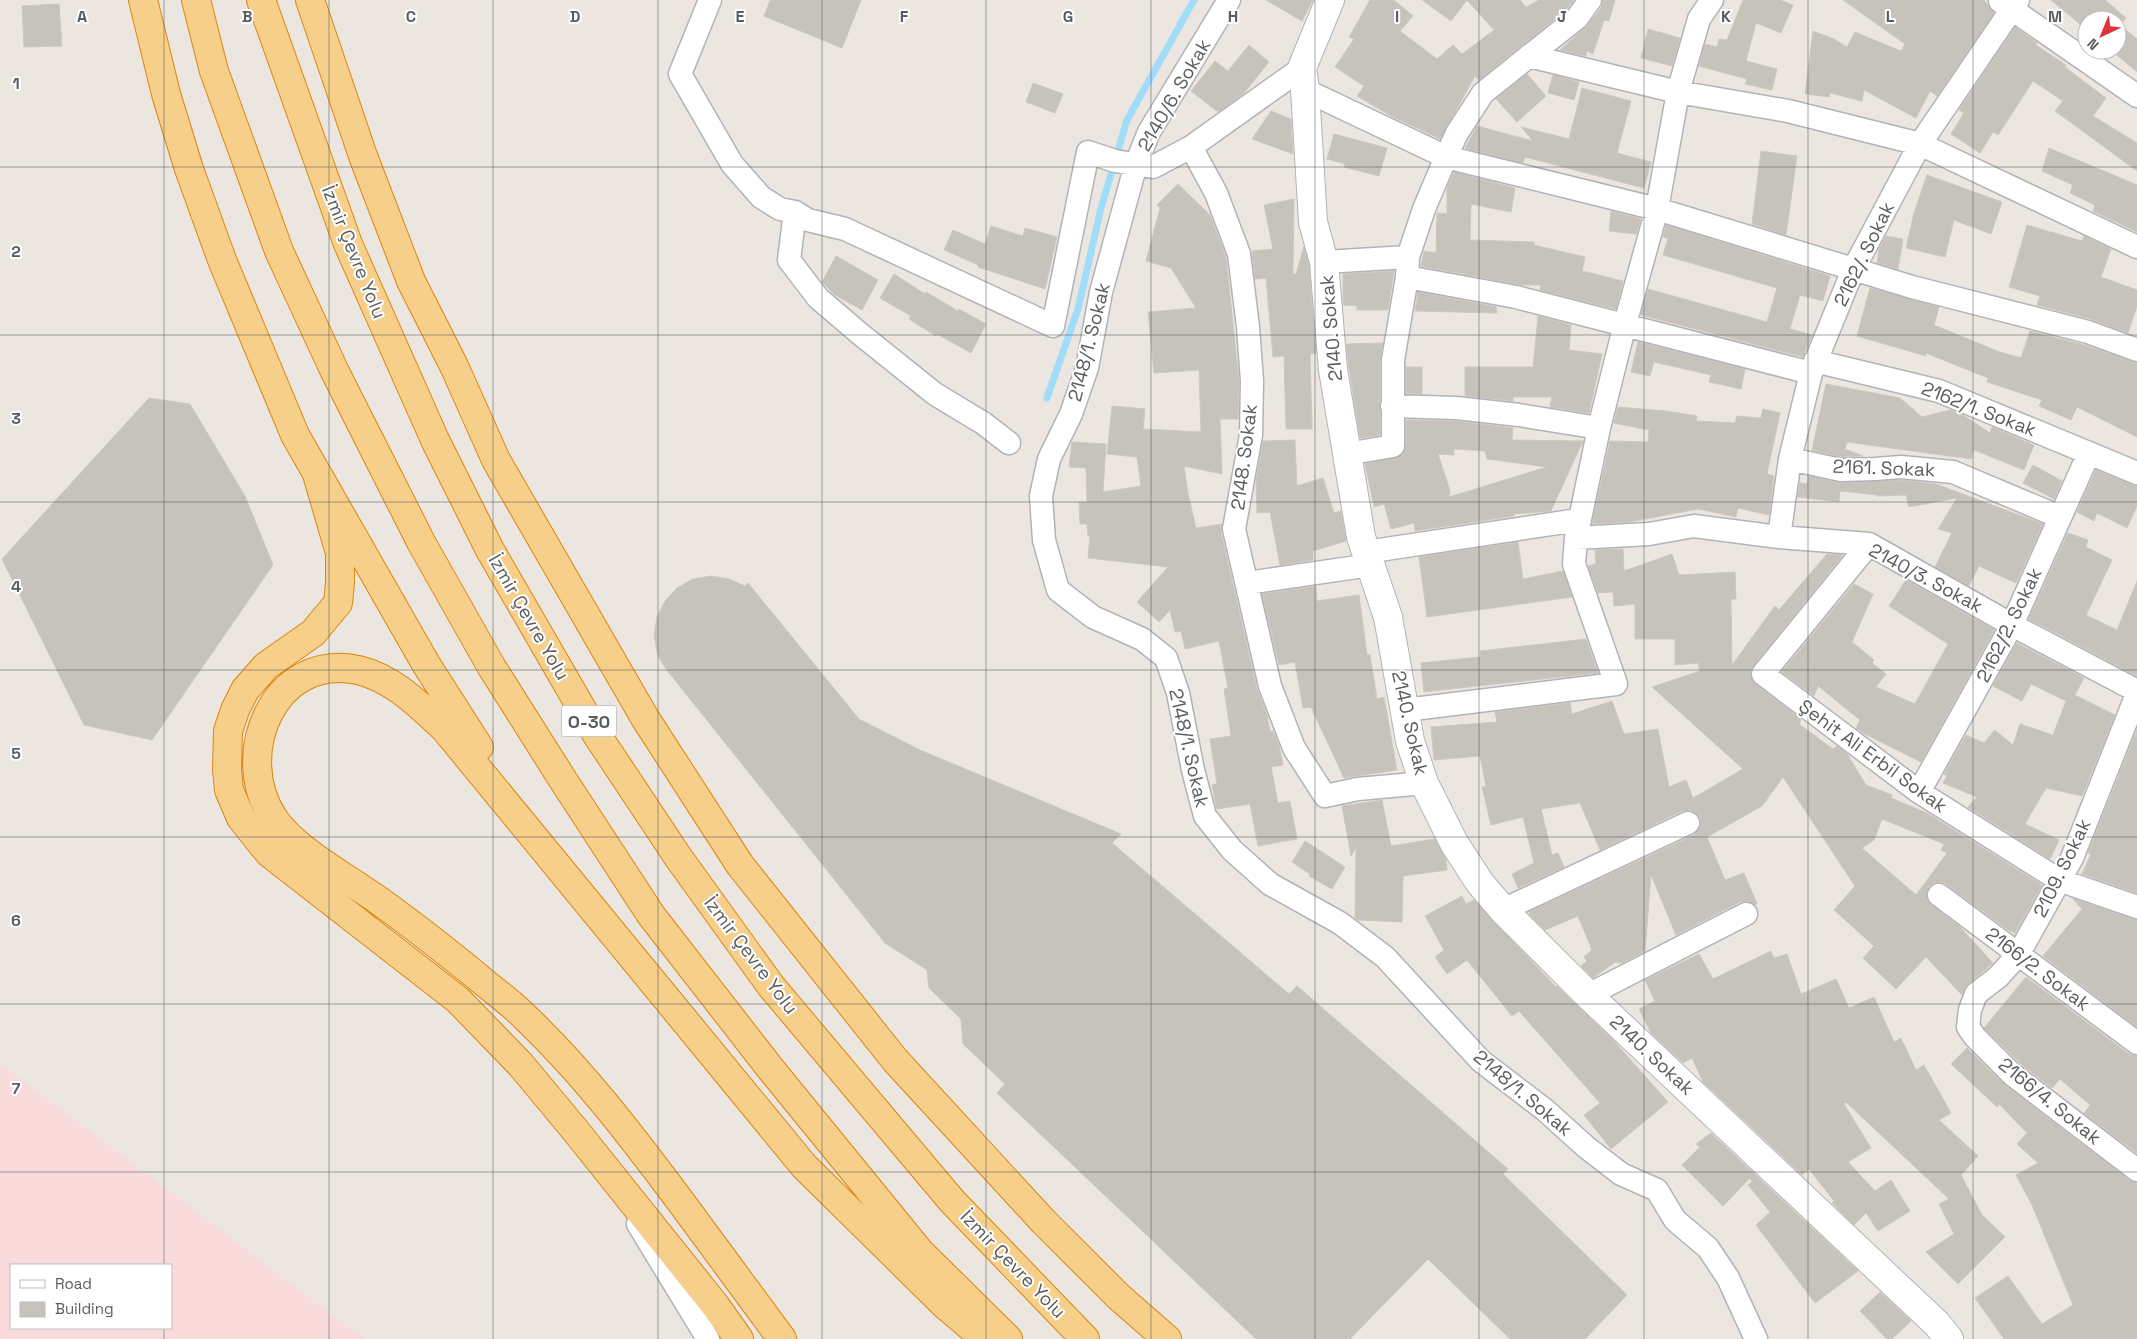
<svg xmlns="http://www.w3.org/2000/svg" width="2137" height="1339" viewBox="0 0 2137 1339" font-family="'Space Grotesk',sans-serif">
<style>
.medical{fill:#f9dbdc;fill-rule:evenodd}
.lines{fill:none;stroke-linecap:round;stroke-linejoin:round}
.stream{stroke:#a1ddf9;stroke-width:7}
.building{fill:#c6c2bc;stroke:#cfc8bf;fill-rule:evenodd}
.street-casing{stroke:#b1b3b7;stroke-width:25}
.secondary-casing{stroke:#b0b4b7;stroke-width:30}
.highway-casing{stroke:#de850d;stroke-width:30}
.street{stroke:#fff;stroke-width:22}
.secondary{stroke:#fff;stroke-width:28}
.highway{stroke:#f6cf8b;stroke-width:28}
.grid{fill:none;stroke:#595d60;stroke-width:1;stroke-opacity:0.55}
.labels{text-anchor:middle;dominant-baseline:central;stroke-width:4;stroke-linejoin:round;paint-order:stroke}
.shield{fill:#fff;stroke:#8b8e90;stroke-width:1}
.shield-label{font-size:18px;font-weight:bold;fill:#595d60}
.street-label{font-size:19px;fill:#595d60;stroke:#fff}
.grid-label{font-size:16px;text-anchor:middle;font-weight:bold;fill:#595d60;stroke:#fff;stroke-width:4;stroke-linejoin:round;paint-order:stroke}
</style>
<rect width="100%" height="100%" fill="#ebe7e0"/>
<!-- medical -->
<path class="medical" d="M0 1063 364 1339H0ZM11 1265H171V1328H11Z"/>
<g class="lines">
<!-- stream -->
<path class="stream" d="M1047 398 1078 309 1101 208 1127 120 1194 0"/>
</g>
<!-- building -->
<path class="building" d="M770 0H861L842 48 764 16Z
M1266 0H1313L1302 21Z
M1370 0H1394L1413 16 1400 31 1437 59 1453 45 1462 54 1494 30 1467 0H1520L1526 7 1539 0H1574L1567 9 1479 80 1475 76 1440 139 1391 116 1357 96 1364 86 1335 67 1354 39 1349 37Z
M1422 0H1467L1451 21Z
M1603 0H1615L1609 21 1604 20 1593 54 1587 51 1586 56 1560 50 1587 26 1601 8Z
M1743 0H1780L1793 5 1781 33 1756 23 1746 61 1777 69 1772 90 1745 84 1747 79 1699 66 1705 44 1717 47 1719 39 1727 40Z
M1843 0H1984L1994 13 1937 96 1930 91 1916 118 1864 90 1862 101 1830 93 1829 97 1805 94 1813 31 1834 39 1847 47 1855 32 1901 51 1905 44Z
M2051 0H2105L2126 18 2120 25 2137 39V72L2111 50H2117V20H2087V30Z
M59 4 62 46 24 47 22 6Z
M2015 27 2037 43 2036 45 2066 65 2065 67 2106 98 2093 116 2137 143V171L2055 111 2063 101 2033 81 1998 135 1993 132 1980 153 1951 134 1964 113 1959 110Z
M1648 29 1680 38 1672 66 1641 58Z
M1249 45 1269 62 1244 93 1218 112 1191 91 1215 61 1228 71Z
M1527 74 1546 96 1517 122 1496 99Z
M1553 75 1579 82 1574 100 1548 93Z
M1033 83 1063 94 1055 113 1026 102Z
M1582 88 1631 101 1617 153 1651 162 1644 188 1525 157 1523 163 1465 148 1477 126 1533 141 1521 127 1569 139Z
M1271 111 1291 119 1293 154 1252 139Z
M1334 134 1387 148 1379 176 1344 167 1345 164 1327 159Z
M2049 148 2137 185V232L2093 211 2095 205 2070 193 2073 185 2042 171Z
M1761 151 1797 156 1786 235 1752 224Z
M1454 172 1515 188 1511 212 1471 204 1470 240 1534 242V245L1585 257 1582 271 1623 281 1616 309 1540 290 1541 285H1521L1421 266 1424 251 1436 253 1437 213 1447 214V188Z
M1927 175 2002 202 1991 234 1954 220 1945 257 1906 248 1914 213Z
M1178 184 1210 215 1226 257 1239 381 1238 419H1220L1222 474 1184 466 1188 493 1196 528 1222 524 1221 532 1257 689 1267 715 1270 732 1273 731 1279 745 1283 765 1271 767 1278 803 1290 801 1297 839 1258 846 1250 804 1217 809 1215 802 1212 785 1217 784 1210 739 1231 736 1224 689 1228 688 1219 641 1185 649 1181 631 1175 632 1170 610 1159 622 1137 602 1168 567 1088 558 1090 536H1088L1087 524H1080L1079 502H1087L1086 468 1069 467 1072 442 1106 444 1103 492 1141 486 1137 457 1107 454 1112 406 1145 409 1143 429 1201 432 1199 370 1154 373 1148 312 1196 308 1171 268 1146 261 1160 208 1157 205Z
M1294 199 1293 274H1296L1304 246 1309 265 1316 353 1310 354 1312 429H1286L1284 356 1273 357 1266 278 1255 279 1252 251 1273 249 1264 205Z
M1611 211 1641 219 1636 234 1609 231Z
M1666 225 1830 276 1823 301 1800 295 1790 329 1812 335 1803 357 1641 315 1648 289 1767 322 1777 288 1663 255 1668 238 1663 237Z
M2027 225 2082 241 2084 236 2111 249 2101 277 2137 290V306L2128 333 2091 319 2037 305 2040 296 2009 287Z
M991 226 1023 236 1025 228 1057 237 1045 289 978 267V265L944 250 953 230 985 244Z
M1886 236 1903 239 1898 269 1877 263 1879 249Z
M836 256 878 280 862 310 835 295 822 282Z
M1394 271 1388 310H1357V306L1343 305V274Z
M894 274 925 294 926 292 958 311 959 309 986 324 971 353 937 334 936 336 909 319 911 316 880 298Z
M1870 288 1939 307 1934 325 1997 351 2021 358 2030 331 2084 345 2137 363V437L2077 407 2071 420 2039 406 2042 400 1987 382 1988 378 1926 353V356L1857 336Z
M1418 292 1496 307 1497 313 1415 311Z
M1538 316 1571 325 1569 350 1602 354 1589 413 1550 407 1552 397H1513V401L1465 396V367H1533Z
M1638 342 1745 369 1741 389 1709 382 1711 375 1654 362 1650 376 1631 372Z
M1383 343 1380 360V435L1360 438 1349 368 1346 344Z
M1406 367H1422V394L1406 393Z
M1826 384 1900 398 1922 417 1950 410 1963 415 1990 433 1992 427 2034 445 2024 470 1974 450 1971 459 1847 442 1845 449 1863 456 1842 457 1812 450Z
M149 398 190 404 245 496 273 565 152 740 84 725 2 559Z
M1618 407 1666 411 1697 416 1696 421 1735 423 1737 416 1761 418 1763 409 1780 413 1767 474 1774 476 1769 515 1738 508 1736 517 1698 509 1629 522 1592 524 1610 441 1648 442 1649 430 1614 423Z
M1406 420 1455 421 1513 428 1512 440 1583 441 1551 511 1514 514V516L1415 531 1414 523 1391 529 1384 504 1374 507 1365 464 1401 456 1406 446ZM1454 449 1485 451 1487 459 1547 467 1449 497 1450 491 1438 454 1454 455Z
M1295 440 1297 486 1323 478 1334 513 1341 511 1346 541 1313 551V560L1280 565 1270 512 1257 513 1256 482 1263 441Z
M2033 465 2062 481 2054 499 2023 483Z
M2096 470 2137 486V506L2127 528 2097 513 2094 521 2077 512Z
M1808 476 1841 483 1901 480 1936 484 2043 524 2016 583 1979 566 1969 586 1935 567 1952 533 1938 529 1957 498 1909 507 1906 495 1877 496V495L1840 491 1839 502 1798 497 1800 483 1807 484Z
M2068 533 2088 540 2086 547 2112 560 2086 615 2117 630 2137 581V676L2029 619Z
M1518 542 1523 579 1563 571 1572 597 1427 617 1419 557Z
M1623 549 1624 571 1672 554 1679 575 1735 572 1736 599H1731L1732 665 1775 606 1779 610 1827 554 1843 555 1753 666 1750 672 1751 678 1755 684 1801 719 1799 724 1833 749 1837 746 1847 754 1866 785 1892 795 1891 798 1927 813 2042 885 2015 933 2008 930 1946 884 1941 882 1934 883 1929 887 1926 894 1927 900 1931 905 1959 926 1993 963 1968 984 1962 995 1926 957 1896 989 1863 958 1874 946 1834 910 1855 886 1783 777 1762 806 1707 837 1725 880 1744 873 1757 904 1755 905 1747 901 1740 902 1676 935 1651 875 1645 951 1622 963 1615 962 1593 978 1581 966 1587 961 1584 957 1592 950 1578 916 1545 930 1530 915 1529 912 1694 835 1698 831 1701 825 1700 817 1695 812 1690 810 1682 811 1600 850 1580 803 1541 809 1552 855 1558 853 1564 867 1518 888 1512 874 1534 863 1523 817 1491 825 1482 787 1486 786 1480 756 1434 760 1431 727 1497 722 1495 712 1570 703 1572 714 1612 701 1624 734 1658 729 1669 787 1686 780 1693 798 1743 769 1652 687 1700 671 1698 663 1675 665V639H1635V604L1614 606 1613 592 1598 593 1588 566 1596 564 1595 550ZM1882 819 1944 844 1941 850 1947 853 1916 895 1862 848 1874 840Z
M711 576 729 579 745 586 748 583 859 719 920 750 1121 834 1112 843 1289 994 1297 986 1508 1169 1503 1174 1627 1295 1585 1339H1510L1428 1259 1350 1339H1256L997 1093 1005 1084 963 1044 961 1019 929 988 927 970 885 943 666 669 658 656 654 635 657 617 665 601 677 588 693 579Z
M1906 580 1994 630 1921 762 1863 733 1856 728 1860 720 1818 686 1814 696 1782 672 1854 584 1873 594 1852 642 1874 660 1872 663 1886 674 1876 687 1915 704 1948 644 1889 606Z
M1316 586 1317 601 1359 595 1367 655H1370L1377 699 1384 697 1397 770 1344 778 1311 707 1303 708 1295 662 1279 665 1262 594Z
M1586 639 1598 673 1424 692 1421 663 1481 657 1480 651Z
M2017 643 2084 678 2075 695 2115 715 2082 796 2046 788 2025 824 2059 840 2050 859 1968 807 1977 797 1943 783 1947 776 1944 774 1966 735 1984 743 1995 730 2013 745 2020 724 2053 735 2066 701 2031 684 2022 701 1993 686Z
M2137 730V893L2082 874 2091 854 2088 853Z
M1382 800 1391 846 1435 839 1446 859 1447 870 1403 876 1402 922 1358 920 1355 918 1356 848 1351 856 1342 806Z
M1305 841 1345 867 1332 889 1309 876 1310 874 1292 862Z
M1462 896 1466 904 1474 900 1556 987 1557 986 1613 1040 1668 1102 1611 1149 1584 1115 1600 1103 1519 1011 1512 1016 1467 960 1447 974 1435 957 1444 950 1425 916Z
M2072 898 2137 920V1027L2043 956 2082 909Z
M1771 951 1774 958 1787 954 1801 994 1836 979 1849 1008 1874 997 1894 1042 1901 1038 1916 1070 1924 1065 1951 1113 1939 1120 1978 1156 1961 1175 1982 1215 2005 1237 1958 1284 1926 1252 1954 1234 1939 1204 1949 1199 1846 1102 1844 1104 1871 1148 1848 1162 1875 1191 1891 1180 1910 1211 1878 1231 1866 1213 1854 1225 1832 1203 1834 1201 1809 1169 1802 1175 1703 1082 1692 1058 1683 1063 1651 1033 1639 1009 1655 1001 1645 980 1699 954 1713 979Z
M2026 977 2129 1054 2137 1056V1153L2084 1113 2090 1105 2060 1079 2052 1088 2022 1065 1984 1028Z
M1967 1048 2005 1085 2129 1180 2137 1183V1339H2004L1975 1298 2008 1276 2042 1324 2073 1305 2032 1205 2016 1175 2038 1163 2017 1144 2027 1133 1999 1104 1997 1107 1951 1064Z
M1711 1133 1858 1271 1815 1303 1756 1225 1770 1212 1748 1185 1752 1182 1750 1178 1723 1206 1682 1165 1700 1147 1696 1144Z
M1880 1292 1911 1321 1892 1339H1887L1860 1311Z"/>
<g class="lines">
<defs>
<path id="street" d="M710 0 680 74 732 164 761 197 780 209 795 212 808 220 845 229 1053 326 1088 152 1115 161 1153 167 1191 147
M1229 0 1149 132 1136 164 1101 292 1087 368 1071 414 1049 459 1041 496 1044 540 1058 590 1093 617 1142 639 1166 658 1178 693 1193 770 1205 816 1232 850 1270 884 1340 923 1385 957 1481 1061 1545 1110 1586 1147 1621 1174 1657 1190 1675 1220 1708 1248 1728 1278 1756 1339
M2000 1 2137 96
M1529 56 1678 92 1699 19 1712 0
M1302 68 1191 147 1216 193 1239 254 1248 327 1252 381 1251 435 1234 529 1270 686 1294 748 1325 796 1358 789 1424 783
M1305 90 1446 157 1657 209 1912 287 2088 332 2137 350
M795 212 789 260 818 298 859 333 935 394 983 423 1009 443
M1324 262 1408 257
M1407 277 1516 297 1811 373
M1815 361 1939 391 2137 473
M1392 406 1456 408 1519 415 1599 428
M1346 454 1393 446V360L1407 277 1408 257 1424 209 1446 157 1457 133 1483 93 1577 18 1590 0
M1790 459 1841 470 1875 469 1901 467 1953 472 2060 517
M1779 537 1790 459 1811 373 1853 270 1920 144 2018 0
M1576 538 1649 534 1694 526 1779 537 1869 544 2012 625 2137 691
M1869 544 1763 674 1919 792 2059 880 2137 907
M1366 552 1578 520
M1247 583 1371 565
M2137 694 2072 858 2018 955 1998 977 1976 994 1970 1010 1968 1027 1975 1037 2013 1075 2137 1170
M1405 710 1616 684 1574 564 1576 538 1599 428 1625 324 1657 209 1678 92 1788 111 1920 144 2137 247
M1919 792 2012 625 2089 453
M1939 895 2137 1043
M1503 910 1688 823
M1588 995 1746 914
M638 1224 708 1339"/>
<path id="secondary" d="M1330 0 1302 68 1305 90 1313 222 1324 262 1333 370 1361 537 1388 617 1410 741 1424 783 1454 843 1480 883 1503 910 1588 995 1937 1324 1949 1339"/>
<path id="highway" d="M143 0 166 94 189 169 222 260 295 435 426 664 479 747
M196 0 214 71 279 251 335 372 421 542 491 666 563 780 651 915 770 1068 920 1252 1008 1339
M261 0 348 244 435 440 490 550 597 735 678 857 771 986 952 1201 1085 1339
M310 0 363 156 411 281 454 366 496 460 645 718 740 865 895 1060 1043 1221 1119 1297 1167 1339
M317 474 340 553V583L338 603 313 633 266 666 245 690 235 710 228 731 227 770 229 790 241 818 269 853 458 1000 521 1065 575 1130 715 1305 739 1339
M782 1339C747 1292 713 1245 678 1198 630 1134 582 1071 524 1016 510 1002 494 991 479 978 446 951 413 925 378 900 347 878 294 849 274 819 231 755 274 652 358 670 393 678 419 705 445 729L804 1166 944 1304 985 1339"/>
</defs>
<!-- street casing -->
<use href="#street" class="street-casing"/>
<!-- secondary casing -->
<use href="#secondary" class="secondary-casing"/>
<!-- highway casing -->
<use href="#highway" class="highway-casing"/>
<!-- street -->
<use href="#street" class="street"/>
<!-- secondary -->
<use href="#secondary" class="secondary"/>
<!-- highway -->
<use href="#highway" class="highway"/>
</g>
<!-- grid -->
<path class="grid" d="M164 0V1265M329 0V1339M493 0V1339M658 0V1339M822 0V1339M986 0V1339M1151 0V1339M1315 0V1339M1479 0V1339M1644 0V1339M1808 0V1339M1973 0V1339M0 167H2137M0 335H2137M0 502H2137M0 670H2137M0 837H2137M0 1004H2137M0 1172H2137M164 1328V1339"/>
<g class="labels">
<!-- shield labels -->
<rect class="shield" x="561.5" y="705.5" width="55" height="31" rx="4"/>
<g class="shield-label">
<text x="589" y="721">O-30</text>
</g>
<!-- street labels -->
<g class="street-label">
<text transform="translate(1174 95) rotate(-60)">2140/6. Sokak</text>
<text transform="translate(354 252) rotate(68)">İzmir Çevre Yolu</text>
<text transform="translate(1864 254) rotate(-64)">2162/. Sokak</text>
<text transform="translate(1331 328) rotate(-95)">2140. Sokak</text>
<text transform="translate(1089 342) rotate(-76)">2148/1. Sokak</text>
<text transform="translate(1979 409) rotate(21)">2162/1. Sokak</text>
<text transform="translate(1244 457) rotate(-83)">2148. Sokak</text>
<text transform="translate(1884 468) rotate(2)">2161. Sokak</text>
<text transform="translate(1926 578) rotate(28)">2140/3. Sokak</text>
<text transform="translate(529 617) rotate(60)">İzmir Çevre Yolu</text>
<text transform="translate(2009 625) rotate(-64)">2162/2. Sokak</text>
<text transform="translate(1410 723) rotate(77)">2140. Sokak</text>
<text transform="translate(1189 748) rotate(77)">2148/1. Sokak</text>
<text transform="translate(1873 756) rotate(36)">Şehit Ali Erbil Sokak</text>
<text transform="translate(2062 868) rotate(-64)">2109. Sokak</text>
<text transform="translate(751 955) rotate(53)">İzmir Çevre Yolu</text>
<text transform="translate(2038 969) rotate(37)">2166/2. Sokak</text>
<text transform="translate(1652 1055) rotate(43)">2140. Sokak</text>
<text transform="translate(1523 1093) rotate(40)">2148/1. Sokak</text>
<text transform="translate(2050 1101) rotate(39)">2166/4. Sokak</text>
<text transform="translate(1013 1264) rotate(46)">İzmir Çevre Yolu</text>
</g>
</g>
<g class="grid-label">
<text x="82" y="22">A</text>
<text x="247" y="22">B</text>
<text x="411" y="22">C</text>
<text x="575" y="22">D</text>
<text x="740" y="22">E</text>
<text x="904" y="22">F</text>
<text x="1068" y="22">G</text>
<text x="1233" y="22">H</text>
<text x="1397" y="22">I</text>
<text x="1562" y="22">J</text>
<text x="1726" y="22">K</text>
<text x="1890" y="22">L</text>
<text x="2055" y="22">M</text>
<text x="16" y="89">1</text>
<text x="16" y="257">2</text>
<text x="16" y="424">3</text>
<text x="16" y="592">4</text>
<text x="16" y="759">5</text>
<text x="16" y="926">6</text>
<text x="16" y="1094">7</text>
</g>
<!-- legend -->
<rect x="10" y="1264" width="162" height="65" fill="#ffffff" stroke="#bdbebf"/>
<rect x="20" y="1280" width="25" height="8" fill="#ffffff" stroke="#bdbebf"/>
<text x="55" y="1289" font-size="15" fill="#595d60">Road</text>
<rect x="20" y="1302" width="25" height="15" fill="#c6c2bc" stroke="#bdbebf"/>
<text x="55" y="1314" font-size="15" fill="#595d60">Building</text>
<!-- north arrow -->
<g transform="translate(2102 35) rotate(224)"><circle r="24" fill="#ffffff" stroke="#bdbebf"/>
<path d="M0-4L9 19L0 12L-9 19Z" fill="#de3338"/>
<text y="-8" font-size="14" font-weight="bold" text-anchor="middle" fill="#595d60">N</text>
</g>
</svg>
